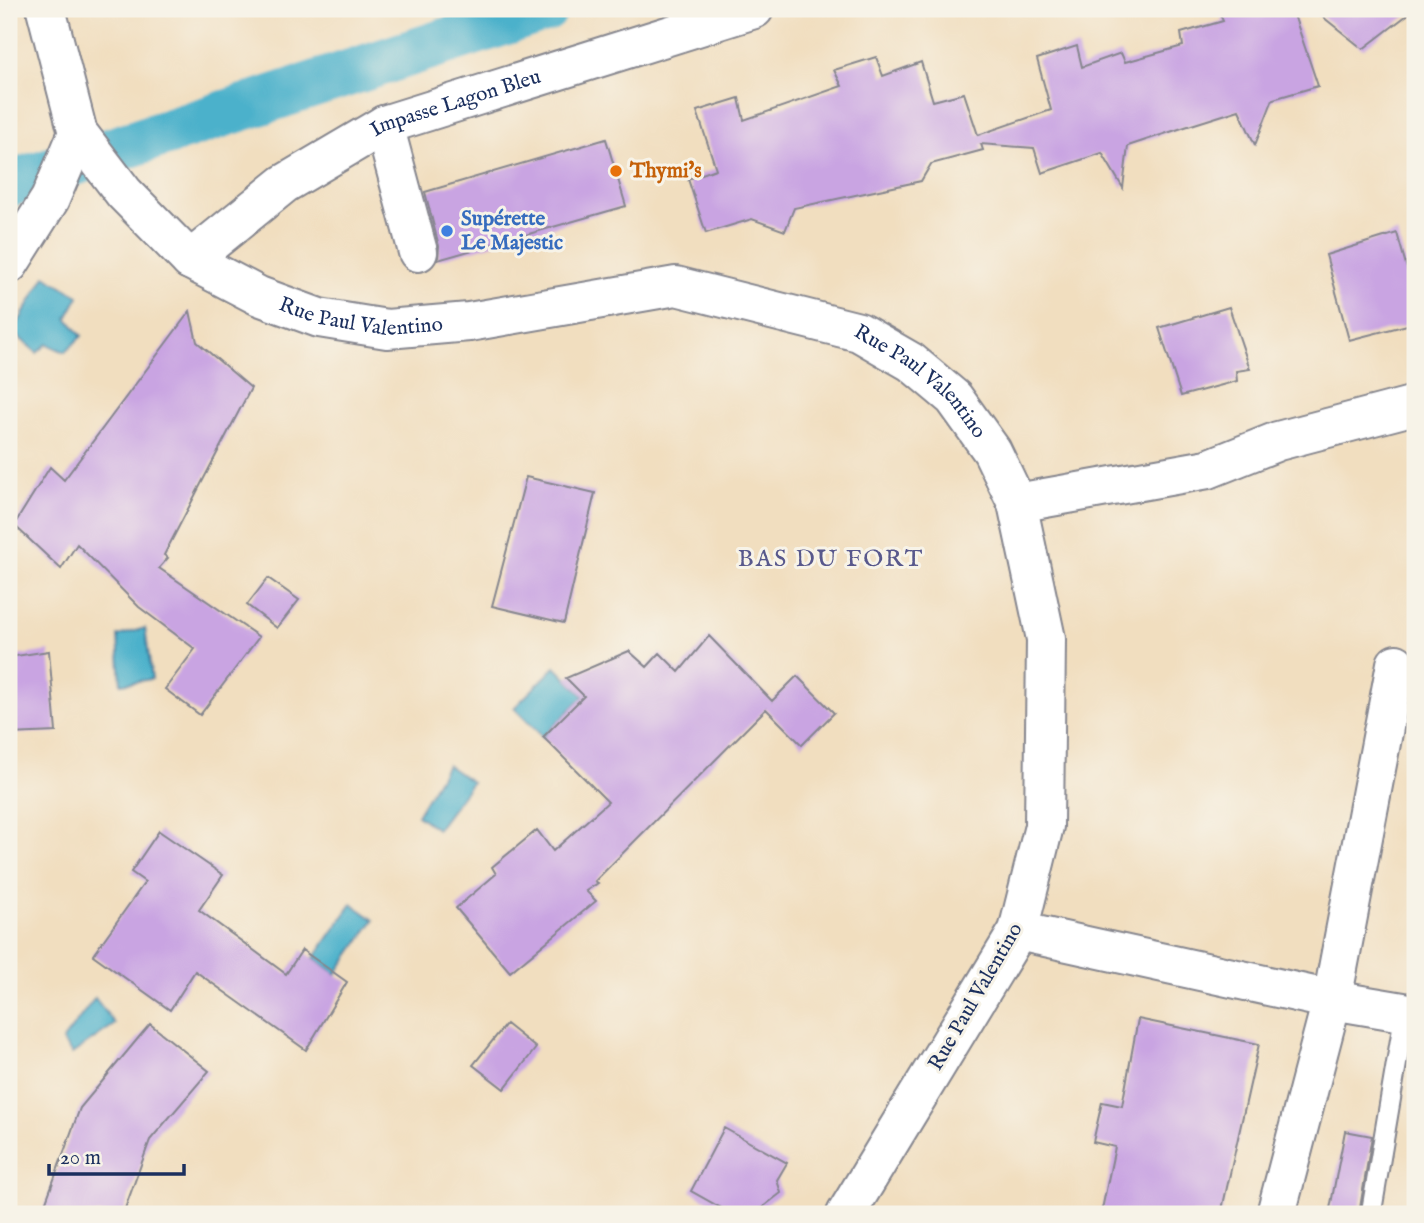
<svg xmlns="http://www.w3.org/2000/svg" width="1424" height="1223" viewBox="0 0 1424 1223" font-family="'IM FELL English',serif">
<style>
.water{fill:#4cb1cb;stroke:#347094;stroke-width:2}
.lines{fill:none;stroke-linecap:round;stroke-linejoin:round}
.canal{stroke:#4cb1cb;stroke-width:47}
.building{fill:#c9a4e2}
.service-casing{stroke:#86868e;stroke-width:23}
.minor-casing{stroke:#86868e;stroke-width:42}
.service{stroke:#fff;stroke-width:19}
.minor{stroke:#fff;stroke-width:38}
.food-dot{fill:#e8710a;stroke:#f7f3e8;stroke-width:2.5}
.shop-dot{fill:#3f7fe0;stroke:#f7f3e8;stroke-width:2.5}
.labels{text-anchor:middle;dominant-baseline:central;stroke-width:6;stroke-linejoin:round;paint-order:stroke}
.street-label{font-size:21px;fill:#1b2f5e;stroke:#f7f3e8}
.food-label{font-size:21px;font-weight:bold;fill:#c56008;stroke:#f7f3e8;text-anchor:start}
.shop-label{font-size:21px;font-weight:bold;fill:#366cbe;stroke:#f7f3e8;text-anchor:start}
.quarter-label{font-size:24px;letter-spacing:2px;fill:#58588c;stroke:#f7f3e8}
</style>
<rect width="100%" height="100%" fill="#f7f3e8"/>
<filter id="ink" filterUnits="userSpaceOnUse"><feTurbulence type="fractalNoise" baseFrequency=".0143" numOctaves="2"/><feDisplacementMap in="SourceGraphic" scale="14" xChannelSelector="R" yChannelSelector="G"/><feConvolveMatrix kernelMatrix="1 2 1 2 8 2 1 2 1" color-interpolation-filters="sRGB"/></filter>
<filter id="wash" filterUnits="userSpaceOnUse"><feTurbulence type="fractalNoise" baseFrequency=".00686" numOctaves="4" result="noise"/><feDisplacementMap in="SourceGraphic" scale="28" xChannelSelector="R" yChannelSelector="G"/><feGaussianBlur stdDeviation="1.57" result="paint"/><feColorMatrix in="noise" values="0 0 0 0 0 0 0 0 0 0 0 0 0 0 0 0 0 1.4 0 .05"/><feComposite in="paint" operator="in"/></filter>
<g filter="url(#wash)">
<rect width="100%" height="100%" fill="#f1debf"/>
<!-- water -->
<path class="water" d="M45 276 79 296 67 318 82 336 65 352 47 344 37 353 13 332Z
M145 628 152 679 121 684 118 636Z
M555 667 584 696 543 737 514 708Z
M447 765 472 782 437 829 417 815Z
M352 904 374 920 336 974 314 958Z
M95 998 115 1024 72 1054 62 1041Z"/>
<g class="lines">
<!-- canal -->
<path class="canal" d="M9 184 545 9"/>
</g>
<g id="blocks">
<!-- building -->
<path class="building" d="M1218 9H1292L1318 86 1273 99 1255 145 1239 110 1185 127 1128 146 1123 188 1102 153 1042 173 1034 148 981 144 983 150 931 164 921 181 794 208 785 231 752 219 706 233 688 179 716 169 697 111 739 98 744 120 842 86 834 70 876 57 883 76 921 62 933 101 964 93 978 135 1051 110 1037 59 1077 46 1082 67 1121 53 1125 62 1183 46 1181 33 1223 21Z
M1313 9H1415L1363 49Z
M606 139 626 206 438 260 439 246 425 192Z
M1397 233 1415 297V323L1349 340 1326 255Z
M1229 307 1250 369 1236 371 1237 381 1181 396 1159 328Z
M190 311 197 342 251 388 164 555 168 558 159 568 259 637 200 715 165 689 195 649 139 607 77 544 61 569 14 525 50 467 64 480Z
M526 477 595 493 564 623 492 606Z
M268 578 299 600 277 628 247 605Z
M709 636 772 701 797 676 834 713 802 745 766 709 595 881 598 883 586 891 596 901 510 972 456 908 496 874 492 867 537 830 553 851 608 802 543 737 584 696 566 678 629 651 647 667 660 653 679 672Z
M49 651 56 732 9 734V657Z
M159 831 223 875 199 910 286 974 302 950 347 982 306 1050 195 971 170 1010 93 955 145 882 131 872Z
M1138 1019 1259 1044 1221 1214H1101L1115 1147 1093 1142 1102 1102 1122 1106Z
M150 1024 209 1071 150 1140 123 1214H62L44 1207 80 1108Z
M506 1024 536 1048 504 1089 473 1065Z
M724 1128 787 1163 777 1180 781 1193 763 1207 759 1214H732L691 1191Z
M1345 1131 1372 1136 1359 1214H1329Z"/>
</g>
</g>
<g filter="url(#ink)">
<use href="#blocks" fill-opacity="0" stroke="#86868e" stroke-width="2"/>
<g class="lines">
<defs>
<path id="service" d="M1371 1214 1405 1013"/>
<g id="minor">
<path id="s1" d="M46 9 78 133 124 193 190 260 259 296 319 318 387 329 469 322 676 286 859 332 911 362 954 398 992 451 1017 503 1046 639 1044 826 1018 931 846 1214"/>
<path d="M384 125 418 252"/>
<path id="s2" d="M190 260 284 184 384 125 754 9"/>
<path d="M9 264 50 199 78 133"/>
<path d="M1017 503 1208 469 1278 441 1415 405"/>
<path d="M1018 931 1332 1000 1415 1014"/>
<path d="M1276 1214 1332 1000 1396 664"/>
</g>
</defs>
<!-- service casing -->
<use href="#service" class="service-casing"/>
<!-- minor casing -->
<use href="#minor" class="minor-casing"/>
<!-- service -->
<use href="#service" class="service"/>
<!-- minor -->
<use href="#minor" class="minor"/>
</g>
</g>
<!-- markers -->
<circle class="food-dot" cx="616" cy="171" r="7"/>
<circle class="shop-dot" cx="447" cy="231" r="7"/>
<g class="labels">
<!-- street labels -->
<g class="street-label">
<text stroke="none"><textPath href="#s2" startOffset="312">Impasse Lagon Bleu</textPath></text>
<text stroke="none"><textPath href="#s1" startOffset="481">Rue Paul Valentino</textPath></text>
<text stroke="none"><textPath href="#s1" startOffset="1069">Rue Paul Valentino</textPath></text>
<text transform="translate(976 997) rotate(-60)">Rue Paul Valentino</text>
</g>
<!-- food labels -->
<g class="food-label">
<text x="630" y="171">Thymi's</text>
</g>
<!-- shop labels -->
<g class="shop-label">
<text x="461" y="219">Supérette<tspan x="461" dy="24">Le Majestic</tspan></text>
</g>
<!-- quarter labels -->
<g class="quarter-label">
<text x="831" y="559">BAS DU FORT</text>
</g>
</g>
<!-- margin -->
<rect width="1424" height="1223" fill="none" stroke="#f7f3e8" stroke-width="35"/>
<!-- scale -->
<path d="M49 1164v10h135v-10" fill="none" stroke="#1b2f5e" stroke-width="3.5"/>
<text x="60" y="1164" font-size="21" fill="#1b2f5e" stroke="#f7f3e8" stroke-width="5" paint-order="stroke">20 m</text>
</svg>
